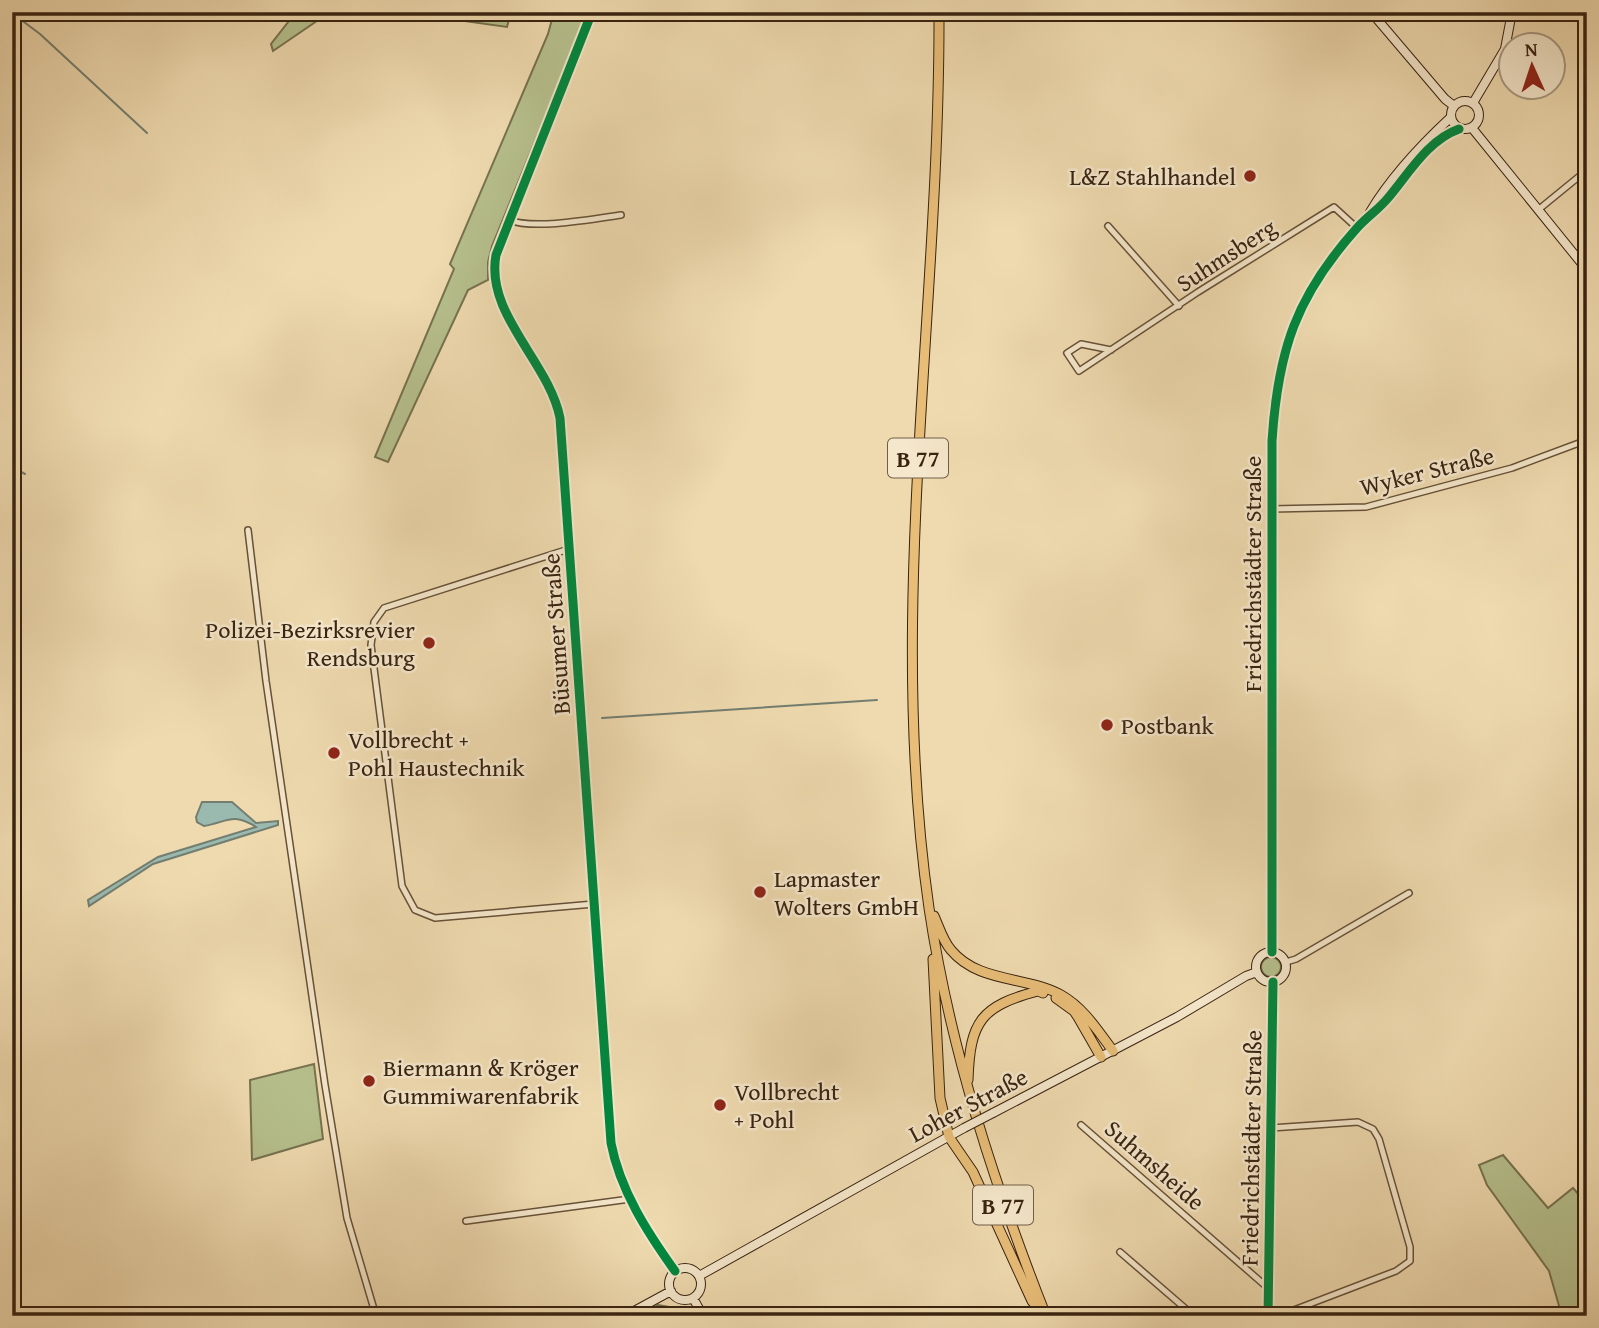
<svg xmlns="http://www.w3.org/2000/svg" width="1599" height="1328" viewBox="0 0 1599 1328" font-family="'Gentium Book Plus',serif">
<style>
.green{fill:#b6c08d;stroke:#77724f;stroke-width:2}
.water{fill:#9abab0;stroke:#737e70;stroke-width:2}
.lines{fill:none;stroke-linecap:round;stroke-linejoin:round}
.stream{stroke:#737e70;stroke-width:2}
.street-casing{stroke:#665138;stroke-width:8}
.secondary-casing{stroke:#382311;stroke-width:10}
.primary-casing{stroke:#382311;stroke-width:11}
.street{stroke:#f5e7cb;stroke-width:5}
.secondary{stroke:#f5e7cb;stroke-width:8}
.primary{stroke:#e8bd78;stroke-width:9}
.secondary-bridge-casing{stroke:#382311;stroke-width:10;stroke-linecap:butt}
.secondary-bridge{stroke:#f5e7cb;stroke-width:8}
.cycleway-casing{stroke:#f5e7cb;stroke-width:13}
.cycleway{stroke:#00873e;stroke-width:9}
.poi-dot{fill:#8f2418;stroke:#f5e7cb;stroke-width:2.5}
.labels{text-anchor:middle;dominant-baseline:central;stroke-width:5;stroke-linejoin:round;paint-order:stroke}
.shield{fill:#f5e7cb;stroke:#715e49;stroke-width:2}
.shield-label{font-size:23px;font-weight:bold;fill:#382311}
.poi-label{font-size:24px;fill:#382311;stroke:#f5e7cb;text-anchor:start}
.street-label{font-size:24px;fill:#382311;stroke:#f5e7cb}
</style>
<rect width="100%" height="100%" fill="#efdaaf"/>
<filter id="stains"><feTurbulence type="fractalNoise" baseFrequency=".00286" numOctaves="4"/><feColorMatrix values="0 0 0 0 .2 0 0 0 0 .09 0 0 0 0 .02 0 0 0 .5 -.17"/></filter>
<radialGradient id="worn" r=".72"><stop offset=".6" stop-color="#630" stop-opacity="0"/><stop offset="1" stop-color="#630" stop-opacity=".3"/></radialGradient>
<!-- green -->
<path class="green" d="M296 12H330L273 51 271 44Z
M436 12H511L507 27 435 17Z
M554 12H588L492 246 488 262V280L468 290 388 462 375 457 454 269 450 264 548 34Z
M1261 967a10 10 0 1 1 20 0a10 10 0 1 1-20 0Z
M314 1064 323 1139 252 1160 250 1080Z
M1503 1155 1548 1208 1573 1188 1587 1204V1316H1562L1549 1271 1487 1185 1479 1165Z
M658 1305 691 1311 695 1316H639Z"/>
<!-- water -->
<path class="water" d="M202 802H232L256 823 278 821V825L153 864 89 906 88 900 158 857 256 827C232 812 228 822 204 826L197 822 196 817Z"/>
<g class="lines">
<!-- stream -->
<path class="stream" d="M12 13 40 34 147 133
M12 467 25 474
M602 718 877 700"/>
<defs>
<path id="street" d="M1538 210 1587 170
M509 220C534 230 593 219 621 215
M1108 226 1179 306
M1111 350 1081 344 1067 353 1079 371 1198 292 1334 207 1357 228
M1271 509 1366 507 1512 468 1587 440
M248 530 266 681 325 1085 347 1218 376 1316
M569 549 384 608 374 622 371 645 402 886 415 910 435 918 594 904
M1286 962 1296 959 1409 893
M1081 1125 1268 1288
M466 1221 630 1199
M1120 1252 1194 1316
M1253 1316 1286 1313 1396 1271 1410 1261V1247L1379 1139 1373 1129 1358 1122 1271 1128"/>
<path id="secondary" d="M592 12 496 255C485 314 549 362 560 418L611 1143C620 1190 647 1232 675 1271
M1371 12 1445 99 1454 106
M1451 115a14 14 0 1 1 28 0a14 14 0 1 1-28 0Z
M1473 103 1505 49 1512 12
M1472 128 1587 270
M1370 212C1391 177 1421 145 1450 118
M1272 952V441C1278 350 1296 296 1357 228 1367 217 1379 209 1388 198 1409 173 1428 140 1459 129
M1256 967a15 15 0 1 1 30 0a15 15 0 1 1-30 0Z
M993 1113 1177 1017 1246 976 1257 972
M669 1284a16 16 0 1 1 32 0a16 16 0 1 1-32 0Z
M699 1276 964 1128
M693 1298 703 1316
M625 1316 671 1291
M1268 1316 1273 982"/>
<path id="primary" d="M939 12C940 311 886 610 929 908 950 1049 994 1184 1046 1316
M934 916C939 927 943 941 951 950 978 983 1027 976 1061 995 1084 1008 1098 1031 1113 1051
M933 959 940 1098 949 1137 973 1172 1032 1301 1041 1312
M1056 998 1074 1011 1078 1017 1101 1057
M968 1080C970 1021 981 1006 1038 991L1043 993"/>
</defs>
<!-- street casing -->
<use href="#street" class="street-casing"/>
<!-- secondary casing -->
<use href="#secondary" class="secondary-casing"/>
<!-- primary casing -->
<use href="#primary" class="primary-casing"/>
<!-- street -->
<use href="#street" class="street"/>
<!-- secondary -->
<use href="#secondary" class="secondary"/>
<!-- primary -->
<use href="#primary" class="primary"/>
<defs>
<path id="secondary-bridge" d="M964 1128 993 1113"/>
</defs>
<!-- secondary-bridge casing -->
<use href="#secondary-bridge" class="secondary-bridge-casing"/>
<!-- secondary-bridge -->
<use href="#secondary-bridge" class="secondary-bridge"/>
<defs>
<path id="cycleway" d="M592 12 496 255C485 314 549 362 560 418L611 1143C620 1190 647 1232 675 1271
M1272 952V441C1278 350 1296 296 1357 228 1367 217 1379 209 1388 198 1409 173 1428 140 1459 129
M1268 1316 1273 982"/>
</defs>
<!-- cycleway casing -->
<use href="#cycleway" class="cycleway-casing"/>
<!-- cycleway -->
<use href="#cycleway" class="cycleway"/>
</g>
<!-- markers -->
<g class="poi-dot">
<circle cx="1250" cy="176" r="7"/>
<circle cx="429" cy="643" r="7"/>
<circle cx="1107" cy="725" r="7"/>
<circle cx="334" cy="753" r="7"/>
<circle cx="760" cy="892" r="7"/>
<circle cx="369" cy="1081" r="7"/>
<circle cx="720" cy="1105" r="7"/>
</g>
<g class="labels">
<!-- shield labels -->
<g class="shield">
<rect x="888" y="438.5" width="60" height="39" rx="5"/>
<rect x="973" y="1185.5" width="60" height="39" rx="5"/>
</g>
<g class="shield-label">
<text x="918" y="458">B 77</text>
<text x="1003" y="1205">B 77</text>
</g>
<!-- poi labels -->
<g class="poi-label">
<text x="1236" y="176" text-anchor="end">L&amp;Z Stahlhandel</text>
<text x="415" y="629" text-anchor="end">Polizei-Bezirksrevier<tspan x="415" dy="28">Rendsburg</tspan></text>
<text x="1121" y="725">Postbank</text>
<text x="348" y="739">Vollbrecht +<tspan x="348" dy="28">Pohl Haustechnik</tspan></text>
<text x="774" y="878">Lapmaster<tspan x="774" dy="28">Wolters GmbH</tspan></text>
<text x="383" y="1067">Biermann &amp; Kröger<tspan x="383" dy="28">Gummiwarenfabrik</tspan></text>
<text x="734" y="1091">Vollbrecht<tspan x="734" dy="28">+ Pohl</tspan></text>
</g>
<!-- street labels -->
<g class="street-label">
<text transform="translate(1226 255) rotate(-33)">Suhmsberg</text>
<text transform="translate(1427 471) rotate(-14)">Wyker Straße</text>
<text transform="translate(1252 574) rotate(-90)">Friedrichstädter Straße</text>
<text transform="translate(556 634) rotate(-94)">Büsumer Straße</text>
<text transform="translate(968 1105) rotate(-28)">Loher Straße</text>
<text transform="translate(1251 1148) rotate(-89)">Friedrichstädter Straße</text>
<text transform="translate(1155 1165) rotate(41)">Suhmsheide</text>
</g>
</g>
<!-- margin -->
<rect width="1599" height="1328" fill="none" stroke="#efdaaf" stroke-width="42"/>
<rect x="14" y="14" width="1571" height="1300" fill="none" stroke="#382311" stroke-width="3.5"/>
<rect x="21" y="21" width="1557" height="1286" fill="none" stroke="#382311" stroke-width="2"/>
<!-- north arrow -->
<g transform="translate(1532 66) rotate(357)"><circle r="33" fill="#f5e7cb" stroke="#a99981" stroke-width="2"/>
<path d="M0-5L12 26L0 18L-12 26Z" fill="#8f2418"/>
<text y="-10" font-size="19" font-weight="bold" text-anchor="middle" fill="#382311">N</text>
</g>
<rect width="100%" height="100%" filter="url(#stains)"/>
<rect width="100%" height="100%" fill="url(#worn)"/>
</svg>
